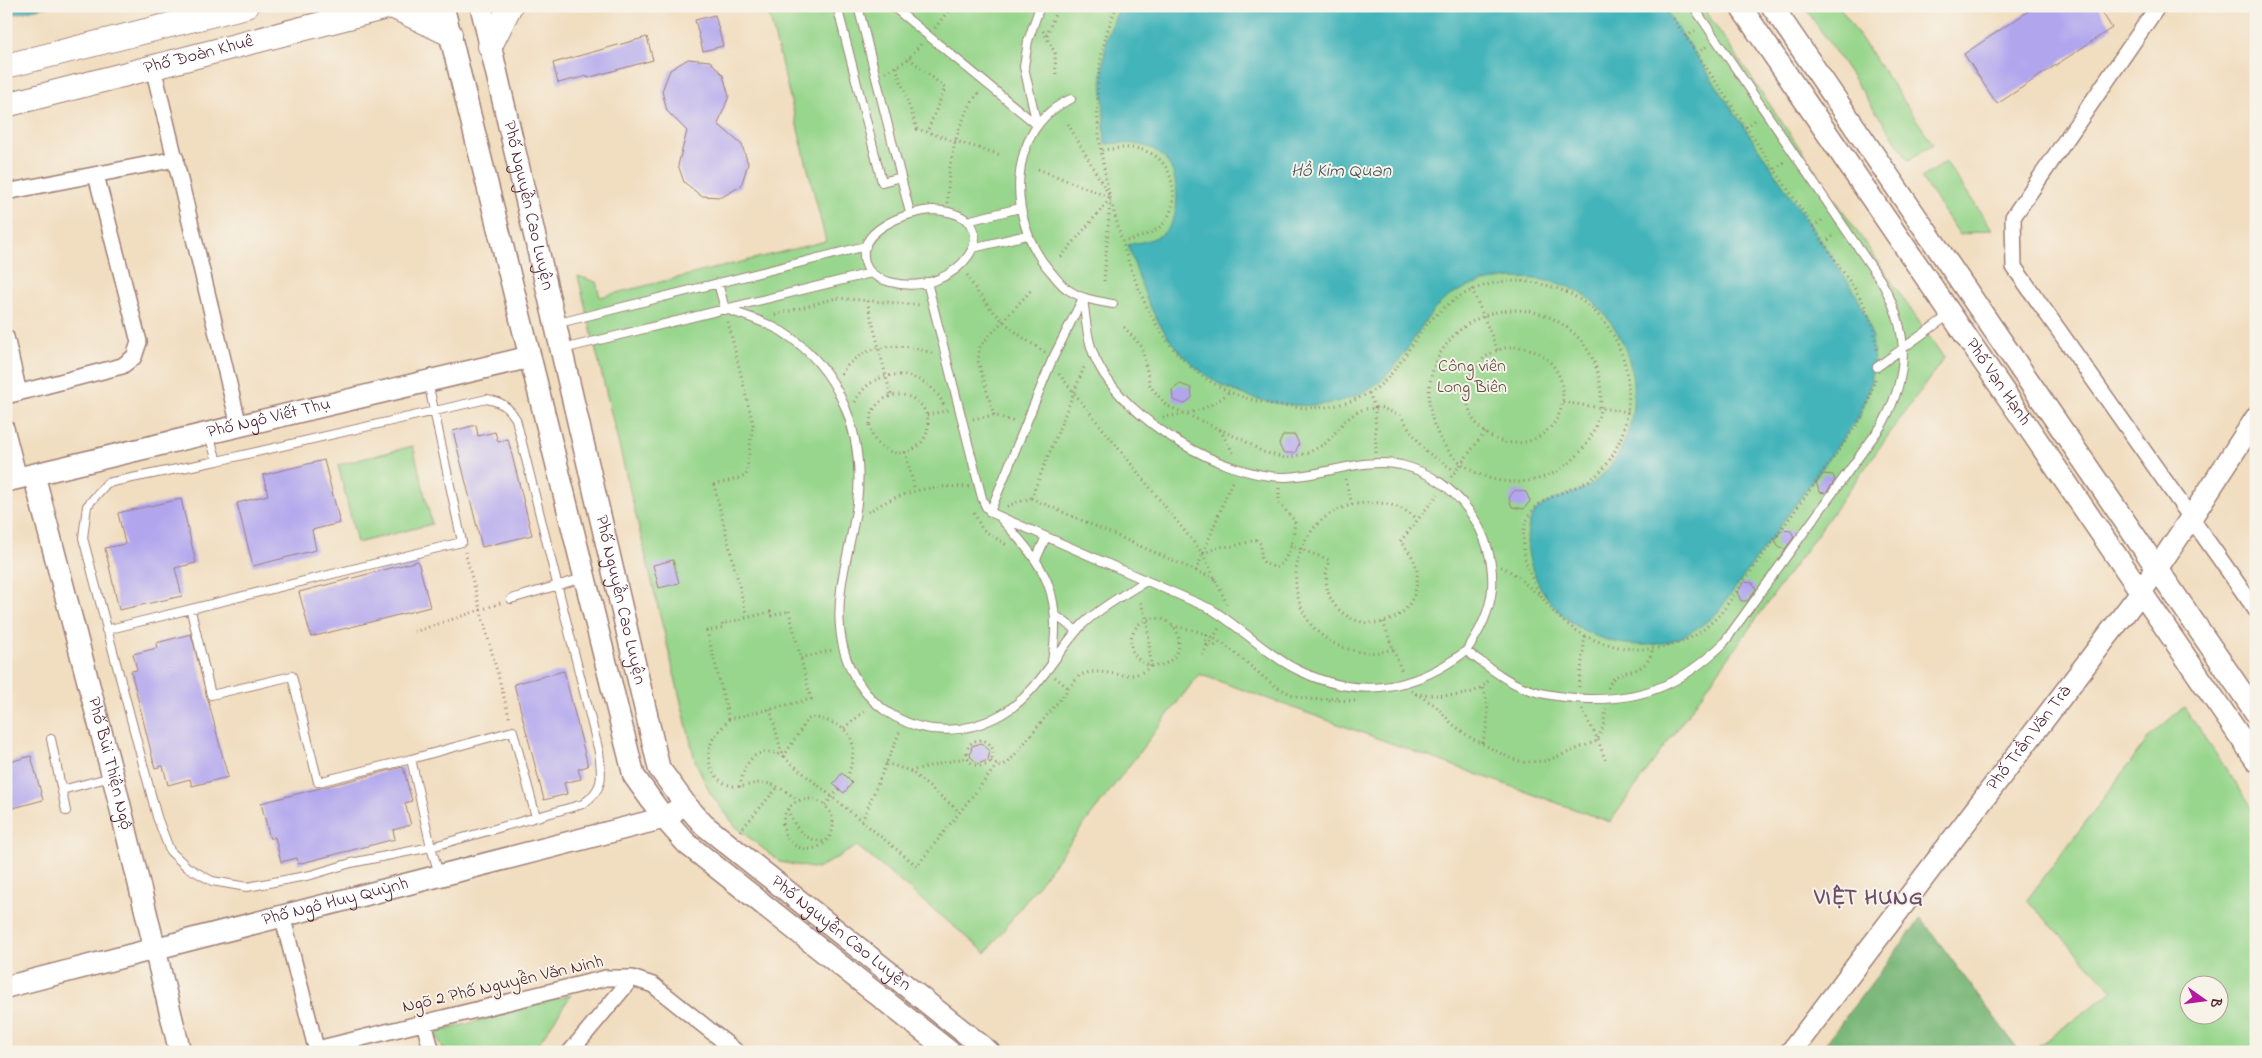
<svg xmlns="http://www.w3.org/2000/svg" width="2262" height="1058" viewBox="0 0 2262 1058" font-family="'Indie Flower',sans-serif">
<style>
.green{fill:#97d68c;stroke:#707a5c;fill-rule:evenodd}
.forest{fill:#79b778;stroke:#626b52}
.water{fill:#43b4ba;stroke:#466a72}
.building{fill:#b1a6ee}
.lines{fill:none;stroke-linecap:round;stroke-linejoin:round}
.lane-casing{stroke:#9e7e75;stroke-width:10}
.street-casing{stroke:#9e7e75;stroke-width:18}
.secondary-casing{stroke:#9e7e75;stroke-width:24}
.primary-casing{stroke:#9e7e75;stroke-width:26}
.path{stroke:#9e7e75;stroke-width:3;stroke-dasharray:1 4;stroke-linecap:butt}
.lane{stroke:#fff;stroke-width:8}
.street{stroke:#fff;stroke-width:15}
.secondary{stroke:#fff;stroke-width:21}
.primary{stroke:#fff;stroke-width:24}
.labels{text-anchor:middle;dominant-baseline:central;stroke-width:4;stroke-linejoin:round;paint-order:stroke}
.street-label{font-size:18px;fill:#4a1f2b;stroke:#f7f3e8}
.park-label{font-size:18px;fill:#5d4d43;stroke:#f7f3e8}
.water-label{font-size:19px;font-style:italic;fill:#48535d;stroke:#f7f3e8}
.district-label{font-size:22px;font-weight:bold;letter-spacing:1px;fill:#6e4e6f;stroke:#f7f3e8}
</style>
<rect width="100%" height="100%" fill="#f7f3e8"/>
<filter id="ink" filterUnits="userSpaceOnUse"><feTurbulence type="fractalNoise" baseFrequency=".02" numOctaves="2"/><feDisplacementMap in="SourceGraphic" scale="10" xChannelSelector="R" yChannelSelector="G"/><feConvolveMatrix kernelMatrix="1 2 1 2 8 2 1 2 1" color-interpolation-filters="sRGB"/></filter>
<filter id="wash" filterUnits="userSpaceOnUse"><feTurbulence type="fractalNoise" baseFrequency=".0096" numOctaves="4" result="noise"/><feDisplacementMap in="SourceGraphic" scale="20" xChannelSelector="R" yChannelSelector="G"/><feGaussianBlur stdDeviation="1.12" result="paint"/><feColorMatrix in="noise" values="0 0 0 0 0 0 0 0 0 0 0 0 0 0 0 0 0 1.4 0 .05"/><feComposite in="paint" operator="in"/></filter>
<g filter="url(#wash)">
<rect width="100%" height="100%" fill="#f1ddbf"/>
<!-- green -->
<path class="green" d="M767 6H1702L1944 358 1610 822 1199 674 986 953 857 846 817 869 780 862 736 827 710 793 695 760 578 276 596 282 600 297 826 241Z
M1804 6H1839L1933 144 1909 160Z
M1946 162 1992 229 1960 235 1921 178Z
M413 446 432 524 357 543 338 465Z
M2184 707 2256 813V1052H2030L2113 991 2027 900 2151 735ZM2190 986H2220V1016H2190Z
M571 995 533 1052H445L435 1033Z"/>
<!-- forest -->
<path class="forest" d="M1921 918 2020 1052H1818H1819Z"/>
<!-- water -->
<path class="water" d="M6 6H49L6 16Z
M1120 6H1663L1853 289C1878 333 1880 368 1860 415L1718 612C1695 632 1672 646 1640 645 1590 644 1546 614 1531 565 1527 552 1525 532 1531 519 1541 496 1572 498 1590 485 1641 450 1646 370 1611 323 1604 313 1593 300 1583 294 1546 271 1478 273 1444 300 1417 323 1407 361 1379 382 1336 416 1269 409 1223 386 1200 374 1178 352 1164 331 1146 305 1138 274 1128 245 1140 242 1156 240 1165 232 1174 223 1177 209 1177 196 1175 149 1147 140 1105 144L1102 73 1107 37Z"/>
<g id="blocks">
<!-- building -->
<path class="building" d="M2036 6H2098L2112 28 1997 104 1964 54Z
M715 15 723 46 703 51 695 20Z
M647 37 653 60 587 78V76L558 83 553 63Z
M688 59 710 61 723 75 729 96 718 124 742 145 748 164 741 186 722 197 701 196 684 182 678 165 687 131 667 111 662 91 670 70Z
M1180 384 1191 388 1192 398 1184 404 1173 400 1172 390Z
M476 425 478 436 495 432 498 442 508 439 532 535 482 547 453 431Z
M1283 435H1295L1299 444 1295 453H1283L1279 444Z
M324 460 340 523 312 530 316 550 253 566 237 503 268 495 263 475Z
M1823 474 1833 475 1835 480 1826 493 1820 492 1816 483Z
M1515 490 1526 492 1530 501 1524 509 1512 507 1509 498Z
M181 499 196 563 175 568 182 596 119 610 105 548 125 544 118 513Z
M1782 530 1791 531 1794 537 1785 549 1779 548 1775 539Z
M673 560 679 583 659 588 653 565Z
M418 561 430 607 311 637 299 592Z
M1744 582 1753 583 1756 589 1747 601H1741L1737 592Z
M191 634 228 777 192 786 190 779 168 785 163 766 155 768 131 671 137 670 133 654 157 648 156 643Z
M564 671 588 766 578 769 581 779 564 783 567 794 544 800 514 684Z
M981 743 990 751 988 760 978 764 970 756 972 746Z
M31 756 43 800 6 810V763Z
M403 767 412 801 405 803 411 825 393 830 395 839 298 864 297 858 281 862 275 837 270 839 261 803Z
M842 773 852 783 844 793 833 784Z"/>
</g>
</g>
<g filter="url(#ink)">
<use href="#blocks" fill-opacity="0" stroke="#9e7e75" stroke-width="1"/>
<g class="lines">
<defs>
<path id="lane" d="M837 6 882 182 901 177
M858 6 910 213
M892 6 1037 125
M1071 99C1004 128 1007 224 1051 272 1056 278 1061 285 1067 289 1081 299 1096 301 1113 304
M1037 125 1024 67 1028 41 1040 6
M933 210C1018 215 958 301 890 282 880 279 869 274 866 265 852 231 908 211 933 210Z
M967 221 1020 208
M973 248 1027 235
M927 282 982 498 986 507 992 513 1211 609C1239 626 1264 652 1292 667 1354 700 1411 693 1466 651
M718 283 725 309C744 315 763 321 781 331 841 368 865 436 857 503 852 544 836 585 840 627 846 710 929 756 1002 714 1038 694 1055 653 1083 624 1101 607 1125 594 1146 581
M1083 298C1086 320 1087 344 1098 364 1127 421 1222 477 1285 477 1325 476 1362 457 1401 465 1457 478 1496 533 1492 589 1490 612 1479 633 1466 651 1485 664 1503 680 1525 688 1545 696 1567 698 1589 699 1646 700 1682 683 1723 644L1882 425C1910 374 1910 331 1881 281L1693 6
M555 324 866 246
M563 349 871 273
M1877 367 1949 315
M487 399C501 402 508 406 516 419L599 752C602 776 605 788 583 804L431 847 351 863 311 875 247 887 212 881 187 867 170 851 157 817 83 538 87 506 107 483 217 461Z
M209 435 217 461
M990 512 1052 360 1083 298
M1002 520C1046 567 1063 594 1052 661
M1036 559 1046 537
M511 599 583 578
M191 611 211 695 292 676 318 782 411 759 513 731 536 817
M1055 615 1077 631
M106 630 462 542 428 382
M51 739 66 811
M411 759 431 847 439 874
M62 790 111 777"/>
<path id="street" d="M2158 6 2013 217 2014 267 2256 610
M153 67 239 426
M6 192 176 159
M6 337 19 393
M6 396 122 366 134 357 139 342 96 175
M6 428 19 478
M282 915 317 1052
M424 1023 432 1052
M317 1049 606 978H632L653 985 737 1052
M570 1052 632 978"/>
<g id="secondary">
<path d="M443 6 634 776 664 818 687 844 950 1052"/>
<path id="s1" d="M481 6 659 768 686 805 704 825 989 1052"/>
<path id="s2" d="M1740 6 2256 760"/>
<path d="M1772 6 2256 713"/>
<path id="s3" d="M34 475 113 777 180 1052"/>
<path id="s4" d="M6 481 530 357"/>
<path id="s5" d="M6 987 664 818 675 811"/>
<path id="s6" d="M1791 1052 2141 592 2191 518 2256 418"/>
</g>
<g id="primary">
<path d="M392 6 450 34"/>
<path d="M490 46 510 6"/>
<path d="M6 66 246 6"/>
<path id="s7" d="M6 105 391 6"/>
</g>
</defs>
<!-- lane casing -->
<use href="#lane" class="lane-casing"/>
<!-- street casing -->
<use href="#street" class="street-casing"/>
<!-- secondary casing -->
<use href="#secondary" class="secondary-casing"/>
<!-- primary casing -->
<use href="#primary" class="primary-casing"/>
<!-- path -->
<path class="path" d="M1117 6C1089 67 1095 137 1111 201 1137 300 1167 393 1285 406 1314 410 1341 408 1367 394 1391 381 1403 357 1418 336 1452 288 1504 268 1561 290 1632 318 1649 412 1603 469 1580 496 1529 490 1524 531 1521 553 1528 574 1539 592 1568 644 1641 665 1694 636 1704 630 1713 621 1721 613L1854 429 1864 414 1876 377
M1665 6 1862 300 1874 329 1877 353
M935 28 952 6
M1043 31 1055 53 1056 77
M1047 35 1058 6
M1686 37 1696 30
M1697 53 1707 46
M909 58 945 88 927 132
M896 67 917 129 1001 155
M885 72 906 61 921 44
M1068 124 1109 195
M1746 127 1757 119
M1102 150C1118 148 1137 145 1152 154 1175 166 1181 206 1162 225 1152 235 1136 238 1123 242
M1038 169 1111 198
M1775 169 1786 161
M948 203C947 165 956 121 980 91
M1813 227 1825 218
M1824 243 1836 234
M1061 257 1110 199
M967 275C984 307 1014 334 1045 352
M1104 281 1110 201
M1472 289 1498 351
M867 301 891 396
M1429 396a86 86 0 1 1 172 0a86 86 0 1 1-172 0Z
M775 315 836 298 921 305
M728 322 753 424 746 476 714 485 747 617
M1124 327 1142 347 1150 386 1166 405 1243 440 1263 452 1285 458 1308 453 1326 443 1345 421 1357 412 1364 409 1381 408 1400 415 1424 450 1455 471
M1467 395a48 48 0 1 1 96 0a48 48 0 1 1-96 0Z
M841 374C862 342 902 341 934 354
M1059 374 1203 554 1227 604
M1369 393 1375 408 1376 454
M870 424a29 29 0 1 1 58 0a29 29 0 1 1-58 0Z
M855 402C874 362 930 368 945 408
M1563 402 1629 412
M927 415 949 410
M994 415 978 361 980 346 1033 288
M1163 417C1188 414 1210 410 1229 392
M973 419 994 415 1015 422
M1220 430 1234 454
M905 452 915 490
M1451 477 1485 432
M1345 479 1352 504
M1031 498 1217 580
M1007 506 1031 498 1085 365
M868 512C900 492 931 484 969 487
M974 513 982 529 1008 546
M1290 545 1329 560C1308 630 1409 648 1417 582 1419 567 1412 552 1400 542L1438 494
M465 552 510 720
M1203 554 1218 547 1234 546 1256 540 1261 544V558L1264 563 1276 568C1290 559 1294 536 1295 521L1279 503V487
M1501 567C1513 570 1528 588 1540 595
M1196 571 1233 479
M789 611 811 699 729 719 707 631 723 628 722 624 770 612 771 616Z
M1131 642a24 24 0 1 1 48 0a24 24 0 1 1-48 0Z
M1383 622 1402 672
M1172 626C1183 628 1195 630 1205 634 1253 655 1276 712 1337 697
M414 632 501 603
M1207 635 1205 642 1207 646 1214 647 1218 642
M1393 649C1377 654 1361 654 1345 648 1269 622 1285 508 1365 503 1383 501 1403 506 1417 519
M1202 655 1220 627
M801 658 833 650
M1055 677 1068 688
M1579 687 1585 636
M1608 688C1618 661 1644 683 1653 648
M1411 691 1435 705 1452 724 1471 738 1512 759 1524 762 1546 761 1597 741 1603 727 1606 709
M1416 694C1439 695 1472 701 1488 681
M1329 700 1358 701
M770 709 781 750 787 760 917 866 997 765
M1582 709 1598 740 1606 762
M729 719C724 726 716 733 712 741 704 759 712 783 733 786 744 788 754 782 764 783 777 784 788 793 798 800
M844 728 866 710
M967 753a13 13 0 1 1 26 0a13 13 0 1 1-26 0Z
M1482 743C1489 725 1490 706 1483 687
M991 761 1000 766 1008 763 1079 676C1103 663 1128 687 1151 666L1147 620 1139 599
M886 763 910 771 960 812
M910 771 968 757
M740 787C744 761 756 744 784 756L807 720 812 717C852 725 861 740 847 778
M783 824a25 25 0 1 1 50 0a25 25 0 1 1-50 0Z
M825 805 839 789
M788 809C794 828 804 840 825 842
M862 821 900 731
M740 831 778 787"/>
<!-- lane -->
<use href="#lane" class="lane"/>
<!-- street -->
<use href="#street" class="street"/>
<!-- secondary -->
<use href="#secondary" class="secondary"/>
<!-- primary -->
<use href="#primary" class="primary"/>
</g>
</g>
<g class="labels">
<!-- street labels -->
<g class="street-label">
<text stroke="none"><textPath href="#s7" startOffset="199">Phố Đoàn Khuê</textPath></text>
<text stroke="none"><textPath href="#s1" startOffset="205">Phố Nguyễn Cao Luyện</textPath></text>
<text stroke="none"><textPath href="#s2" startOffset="456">Phố Vạn Hạnh</textPath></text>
<text stroke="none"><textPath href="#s4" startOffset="270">Phố Ngô Viết Thụ</textPath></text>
<text stroke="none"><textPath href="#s1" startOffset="610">Phố Nguyễn Cao Luyện</textPath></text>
<text stroke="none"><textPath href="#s6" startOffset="394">Phố Trần Văn Trà</textPath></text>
<text stroke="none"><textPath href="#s3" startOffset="298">Phố Bùi Thiện Ngộ</textPath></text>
<text stroke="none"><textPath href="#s5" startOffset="340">Phố Ngô Huy Quỳnh</textPath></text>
<text stroke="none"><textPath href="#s1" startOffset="1030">Phố Nguyễn Cao Luyện</textPath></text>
<text transform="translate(503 985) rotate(-13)">Ngõ 2 Phố Nguyễn Văn Ninh</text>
</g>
<!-- park labels -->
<g class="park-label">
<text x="1472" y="367">Công viên<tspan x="1472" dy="21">Long Biên</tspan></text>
</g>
<!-- water labels -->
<g class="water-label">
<text x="1341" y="171">Hồ Kim Quan</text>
</g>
<!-- district labels -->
<g class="district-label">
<text x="1869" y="899">VIỆT HƯNG</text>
</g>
</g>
<!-- margin -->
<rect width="2262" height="1058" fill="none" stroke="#f7f3e8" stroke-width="25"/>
<!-- north arrow -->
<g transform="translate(2204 1000) rotate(104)"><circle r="24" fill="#f7f3e8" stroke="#b29e9c"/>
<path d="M0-4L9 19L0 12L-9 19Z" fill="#b5179e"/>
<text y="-8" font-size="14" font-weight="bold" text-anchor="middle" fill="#4a1f2b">B</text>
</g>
</svg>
